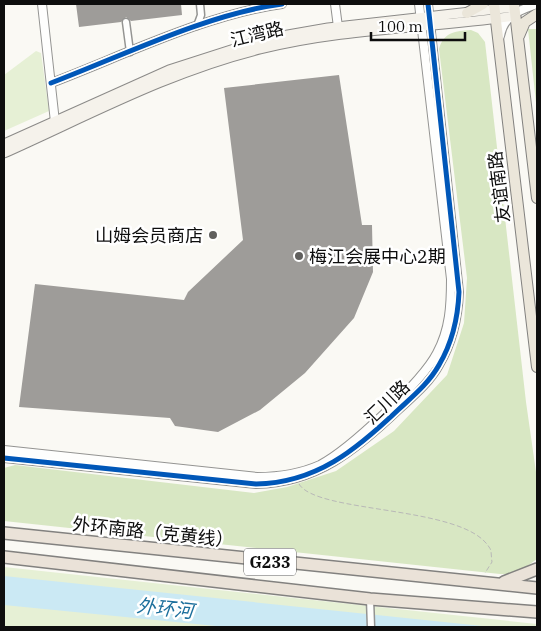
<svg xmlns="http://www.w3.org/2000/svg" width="541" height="631" viewBox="0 0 541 631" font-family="'IBM Plex Serif','Noto Sans SC',serif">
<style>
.green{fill:#e6f0d5}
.forest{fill:#d8e7c3}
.water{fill:#cbe9f4}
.building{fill:#9e9c99}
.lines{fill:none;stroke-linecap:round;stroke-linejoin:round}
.minor-casing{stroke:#949492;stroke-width:9}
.tertiary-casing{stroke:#949492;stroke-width:10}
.secondary-casing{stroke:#8b8a88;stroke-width:11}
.primary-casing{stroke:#82817f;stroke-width:12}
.trunk-casing{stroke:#82817f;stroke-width:14}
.path{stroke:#b8b8b7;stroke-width:1;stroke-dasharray:5 2.5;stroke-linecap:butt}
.minor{stroke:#fefefd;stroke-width:6}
.tertiary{stroke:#fefefd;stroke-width:8}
.secondary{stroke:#f5f2eb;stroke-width:9}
.primary{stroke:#ebe6da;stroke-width:10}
.trunk{stroke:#eae2d8;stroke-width:11}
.cycleway-casing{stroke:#fff;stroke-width:8}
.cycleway{stroke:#0057b8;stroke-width:5}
.poi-dot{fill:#61605e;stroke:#fff;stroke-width:2}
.labels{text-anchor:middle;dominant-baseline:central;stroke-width:5;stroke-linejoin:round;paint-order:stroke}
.shield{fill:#fff;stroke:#565656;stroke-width:1}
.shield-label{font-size:16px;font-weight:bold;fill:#0e0e0e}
.street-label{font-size:18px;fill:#0e0e0e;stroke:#fff}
.poi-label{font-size:18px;fill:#0e0e0e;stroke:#fff;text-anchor:end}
.water-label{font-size:19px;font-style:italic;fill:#1c6f9c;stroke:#fff}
</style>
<rect width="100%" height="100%" fill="#faf9f4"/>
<!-- green -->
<path class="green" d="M36 51 41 53 49 111 4 131V75Z
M4 567 537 624V627H4Z"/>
<!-- forest -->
<path class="forest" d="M528 29H537V112Z
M471 30 478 33 485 42 526 402 537 479V559L516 574H500L4 521V468L15 465 254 493 287 487 336 471 394 431 447 375 464 323 467 278 439 49C444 32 455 31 471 30Z"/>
<!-- water -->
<path class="water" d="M4 576 492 627H226L4 605Z"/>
<!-- building -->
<path class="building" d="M76 4H181L182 15 131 21 126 17 121 22 79 27Z
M339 75 362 225H372L373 272 354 318 305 373 260 410 218 432 175 426 170 418 19 407 35 284 184 300 188 292 243 240 224 88Z"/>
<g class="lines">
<defs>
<path id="minor" d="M126 22 130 52
M197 26 201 15 200 4
M370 599 371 627"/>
<path id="tertiary" d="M42 4 55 122
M335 4 338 27
M500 36C504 15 518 11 537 4
M51 83C122 56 207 14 282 4
M4 450 257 477C278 477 300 474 320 465 349 450 422 382 437 353 450 329 451 305 451 279L419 4
M4 458 256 484C316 483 356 450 398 410 413 396 429 383 439 365 452 343 458 317 459 292L428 4"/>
<path id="secondary" d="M4 144 169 70 265 39 328 28 514 7
M4 153C87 116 170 71 260 49 343 28 431 28 515 16"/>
<path id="primary" d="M494 4 537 367
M514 4 537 198
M467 13 483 4
M519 36 525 22 537 14"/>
<path id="trunk" d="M4 533 537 588
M4 557 370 599 537 612
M504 582 537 569"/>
</defs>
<!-- minor casing -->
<use href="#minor" class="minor-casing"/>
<!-- tertiary casing -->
<use href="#tertiary" class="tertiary-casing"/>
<!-- secondary casing -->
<use href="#secondary" class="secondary-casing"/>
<!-- primary casing -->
<use href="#primary" class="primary-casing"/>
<!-- trunk casing -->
<use href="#trunk" class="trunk-casing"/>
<!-- path -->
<path class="path" d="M299 484C317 514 463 505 489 547 492 550 491 557 492 562L485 573"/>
<!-- minor -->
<use href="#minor" class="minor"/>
<!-- tertiary -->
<use href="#tertiary" class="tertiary"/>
<!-- secondary -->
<use href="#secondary" class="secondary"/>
<!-- primary -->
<use href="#primary" class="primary"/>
<!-- trunk -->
<use href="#trunk" class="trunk"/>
<defs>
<path id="cycleway" d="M51 83C122 56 207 14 282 4
M4 458 256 484C316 483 356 450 398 410 413 396 429 383 439 365 452 343 458 317 459 292L428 4"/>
</defs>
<!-- cycleway casing -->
<use href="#cycleway" class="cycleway-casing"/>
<!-- cycleway -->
<use href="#cycleway" class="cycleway"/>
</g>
<!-- markers -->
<g class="poi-dot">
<circle cx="213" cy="235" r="5"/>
<circle cx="299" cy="256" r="5"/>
</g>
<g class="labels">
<!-- shield labels -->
<rect class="shield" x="244" y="548.5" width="52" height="27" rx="4"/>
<g class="shield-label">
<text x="270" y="562">G233</text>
</g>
<!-- street labels -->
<g class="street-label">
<text transform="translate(257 34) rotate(-14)">江湾路</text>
<text transform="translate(499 187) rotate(-97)">友谊南路</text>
<text transform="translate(387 402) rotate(-44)">汇川路</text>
<text transform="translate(153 532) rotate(6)">外环南路（克黄线）</text>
</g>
<!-- poi labels -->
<g class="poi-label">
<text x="203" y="235">山姆会员商店</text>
<text x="309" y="256" text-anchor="start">梅江会展中心2期</text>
</g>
<!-- water labels -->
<g class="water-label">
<text transform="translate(165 608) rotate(6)">外环河</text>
</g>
</g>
<!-- border -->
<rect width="541" height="631" fill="none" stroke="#0e0e0e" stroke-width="10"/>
<!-- scale -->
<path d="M371 32v8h94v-8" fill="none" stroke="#0e0e0e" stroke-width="2.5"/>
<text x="378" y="32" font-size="15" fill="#0e0e0e" stroke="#ffffff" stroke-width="4" paint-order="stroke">100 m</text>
</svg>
